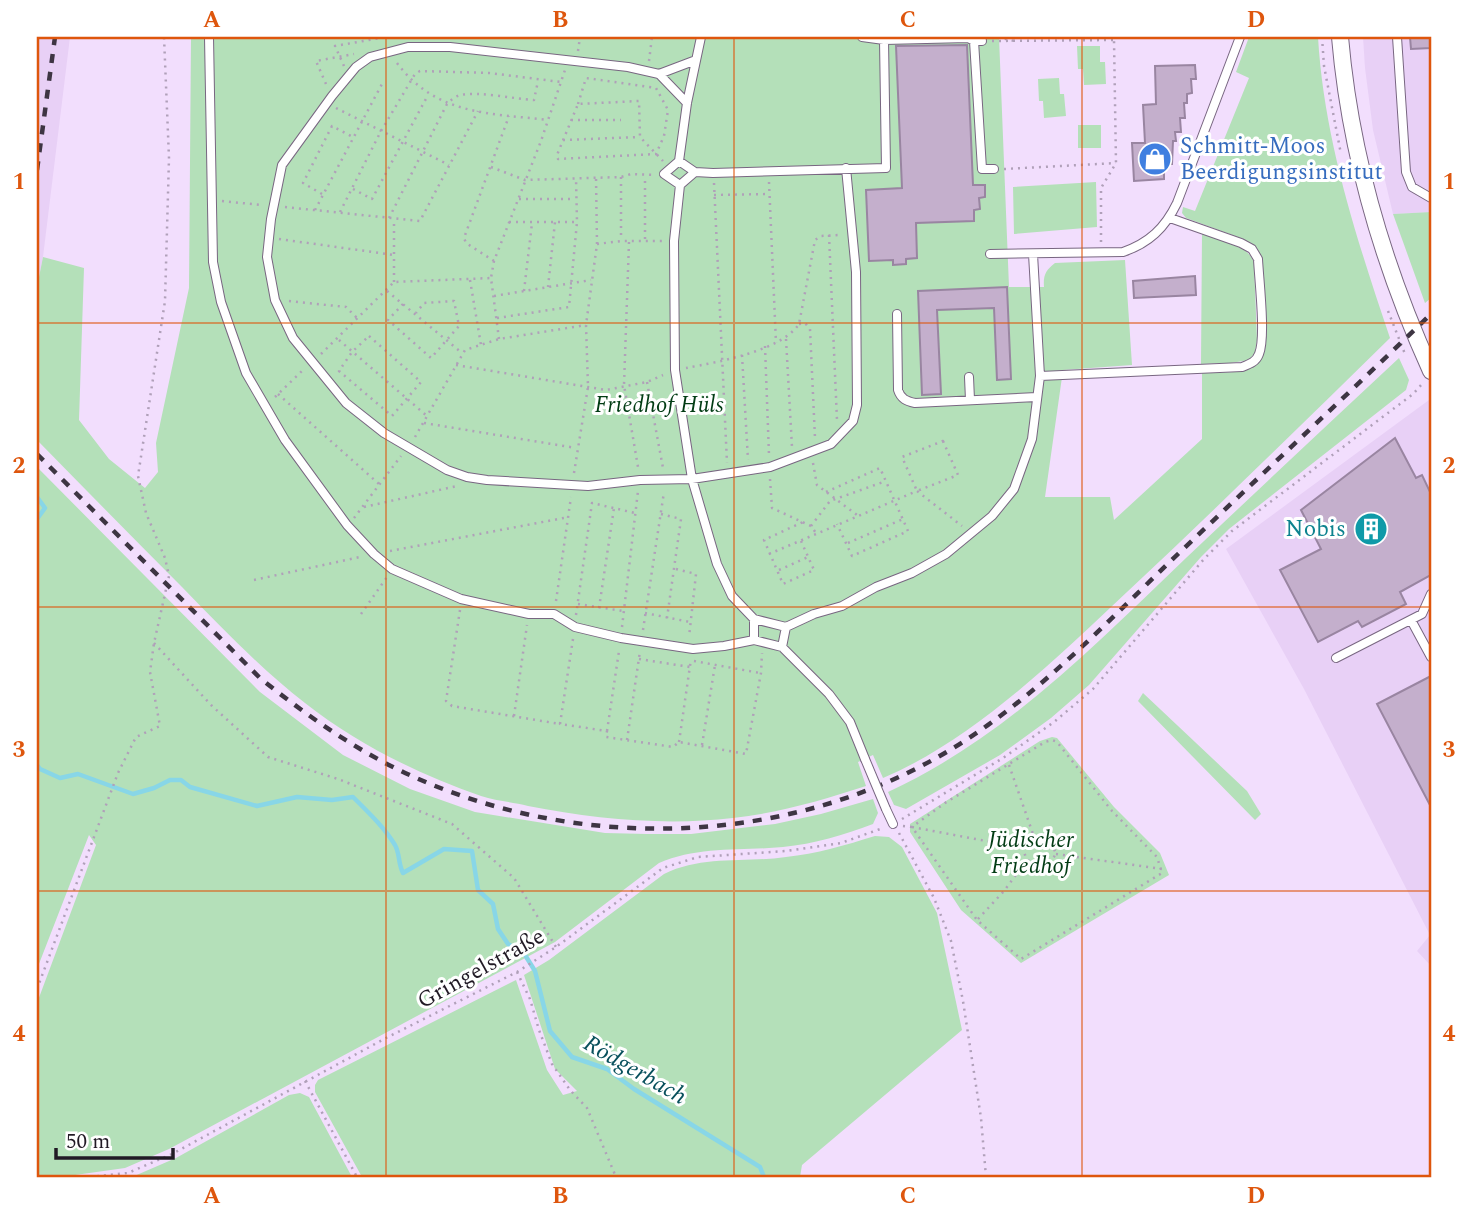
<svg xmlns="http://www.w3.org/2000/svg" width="1468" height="1214" viewBox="0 0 1468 1214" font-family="Spectral,serif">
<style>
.built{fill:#e8d0f6}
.green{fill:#b4e0b9}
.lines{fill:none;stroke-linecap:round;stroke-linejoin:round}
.stream{stroke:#88d6e7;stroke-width:4.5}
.building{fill:#c4afcc;stroke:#9985a1;stroke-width:2}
.service-casing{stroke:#786681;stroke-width:10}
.minor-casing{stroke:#786681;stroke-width:18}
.path{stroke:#b0a0b9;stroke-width:2.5;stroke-dasharray:2 5;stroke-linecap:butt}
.service{stroke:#fff;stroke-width:8}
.minor{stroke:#fff;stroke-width:16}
.rail{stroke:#3e3543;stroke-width:4.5;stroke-dasharray:9 9;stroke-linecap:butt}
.service-bridge-casing{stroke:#786681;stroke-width:10;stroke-linecap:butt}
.service-bridge{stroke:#fff;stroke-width:8}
.grid{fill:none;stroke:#de560d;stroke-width:2;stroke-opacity:0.55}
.labels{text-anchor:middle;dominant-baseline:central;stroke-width:6;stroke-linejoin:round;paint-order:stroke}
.shop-label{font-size:23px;fill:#366cbe;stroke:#fff;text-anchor:start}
.park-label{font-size:23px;font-style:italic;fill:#023c14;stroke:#fff}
.culture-label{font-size:23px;fill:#0d838f;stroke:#fff;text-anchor:end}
.street-label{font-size:23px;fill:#211a25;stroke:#fff}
.water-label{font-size:24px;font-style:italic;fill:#08505c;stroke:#fff}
.neatline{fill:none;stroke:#de560d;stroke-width:2.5}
.grid-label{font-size:23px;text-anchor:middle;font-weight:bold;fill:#de560d}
</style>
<rect width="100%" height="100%" fill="#f2defd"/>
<!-- built -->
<path class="built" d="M37 37H70L43 257 37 287Z
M1363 37H1431V212L1393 214 1373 130 1365 68Z
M1429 400 1431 403V966L1417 951 1430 935 1304 689 1226 549Z"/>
<!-- green -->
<path class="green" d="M191 37H999L1009 287H1044C1043 275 1046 270 1055 263L1125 260 1132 365 1063 370 1045 497H1110L1114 520 1202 439V372C1232 372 1260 378 1265 341L1256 247 1243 239 1186 218 1182 213 1183 207 1195 211 1249 78 1236 72 1249 37H1318C1324 140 1357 240 1390 338 1303 423 1216 509 1127 592 1056 659 973 740 883 778L873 755 858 762 866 786C823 800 779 813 733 818 665 826 595 819 528 806 513 802 496 801 481 796 418 774 357 744 305 703 260 668 221 627 182 587 133 538 85 489 37 440V287L43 257 84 268 79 420 109 459 145 488 158 472 156 443 189 288Z
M1077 46H1100V62H1105L1106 84 1084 85 1083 69H1078Z
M1059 78 1060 94H1064L1066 116 1044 118 1043 101H1039L1038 79Z
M1078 125H1101V148H1078Z
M1096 182 1097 227 1014 234 1013 187Z
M1431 212V298L1425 303 1393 214Z
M1202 233C1220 240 1246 243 1254 262L1257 340 1255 353 1249 360 1231 363 1201 364Z
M1399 358 1409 380 1406 390 1229 529 1201 557 1089 685 1051 718 1000 755 906 809 894 805 888 792C1005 738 1094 646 1186 558 1257 491 1328 424 1399 358Z
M37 467 260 692 343 755 410 789 475 812 605 833 647 834H691L775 824 821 814 873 799 878 813 873 824C844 835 814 844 783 847 741 851 698 846 659 863L555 942 169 1149 125 1168 68 1176H37V1003L96 845 89 835 37 969Z
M1143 693 1247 791 1261 814 1255 820 1138 701Z
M1052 737 1057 738 1114 807 1160 853 1169 875 1021 963 961 910 910 832V824L1040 741Z
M875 836 889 837 902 847 937 913 962 1030 802 1165 800 1177H362L315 1092V1085L318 1080 516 980 547 1070 563 1095 577 1091 555 1069 524 975 549 960 664 874C703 855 745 863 786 857 816 854 846 845 875 836Z
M300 1093 309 1097 352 1177H132L176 1158 289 1095Z"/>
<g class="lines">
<!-- stream -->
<path class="stream" d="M37 497 45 508 37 519
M37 765 40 769 60 778 78 774 133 794 154 788 170 780H181L190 787 257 806 297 797 332 800 353 797C368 812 384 827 395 845 400 854 398 863 403 873L444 849 472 851 478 890 493 904 498 929 508 944 525 955 535 971 550 1031 572 1057 607 1069 634 1089 760 1167 764 1177"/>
</g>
<!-- building -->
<path class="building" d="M1410 37H1431V48L1411 49Z
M967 45 973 185H985V197L979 198 980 209 974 210V221L916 223 917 258 906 259V264L893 265V260L869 261 866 190 902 188 896 46Z
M1195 65 1196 79H1191L1192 93 1187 94V103H1184L1185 118H1180L1181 132H1175L1176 141H1173L1172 164H1164V179L1134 181 1132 143H1145L1143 105 1156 104 1155 66Z
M1195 276 1196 295 1134 298 1133 281Z
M1007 287 1011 379 997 380 994 308 937 310 941 394 922 395 918 291Z
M1395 438 1416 478 1422 475 1431 494V575L1400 592 1406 604 1362 627 1358 621 1318 642 1280 570 1321 549 1301 510Z
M1431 676V807L1377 704Z"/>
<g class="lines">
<defs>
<path id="service" d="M209 37 213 262 221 302 246 373 285 440 347 525 374 554 392 569 461 599 529 614H554L575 627 621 638 693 649 724 646 754 640
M701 37 687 103 679 161 664 174 680 185 674 241 675 370 692 479 717 564 732 596 754 619 786 627 814 614 842 606 876 587 912 573 946 554 992 516 1014 489 1032 439 1040 376 1033 254
M862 37 884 40 968 38 974 41H982
M1397 37 1406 172 1412 187 1431 198
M974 41 982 169H994
M659 74 696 60
M687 103 659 74 628 67 450 47H408L370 57 356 67 332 96 282 165 271 219 267 257 275 300 293 338 346 403 384 433 447 470 467 477 487 480 588 486 640 480 692 479 770 467 831 444 853 421 857 405 856 272 846 168
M679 161 695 172 713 173 886 168 884 40
M680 185 695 172
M990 254 1123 252C1149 243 1165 228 1177 203L1240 37
M897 314 898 390C901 399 906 401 915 403L1037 397
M1040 376 1242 367C1250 364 1256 362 1259 354 1266 337 1259 280 1258 259L1252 249 1241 243 1170 218
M969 377 970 400
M754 619V640L782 647 829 694 850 722 865 759
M1411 620 1431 657
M782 647 786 627
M1336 658 1422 614 1431 594
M886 809 893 824"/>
<path id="minor" d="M1340 37C1350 153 1383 265 1431 371"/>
</defs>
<!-- service casing -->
<use href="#service" class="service-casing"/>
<!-- minor casing -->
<use href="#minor" class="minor-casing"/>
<!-- path -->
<path class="path" d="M998 37 1014 41
M1322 37 1324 66 1341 154
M992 41 1114 40 1118 37
M578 51 580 37
M649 61 652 37
M397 63C436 115 488 113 548 120
M344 66 335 46 386 37
M326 84 316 61 354 54
M578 104 586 78 656 88 668 110 664 136 656 154 558 159 557 155 578 104 639 101 640 137 663 161
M336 108 449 165
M571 120H621
M563 140 640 137
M491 167 525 180 621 177 631 174 654 175
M1004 169 1116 163
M621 177V240
M769 182 776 343
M714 183 727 463
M353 189 372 199 428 95
M322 194 303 183 332 126 351 136
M714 195 770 194
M519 199H575
M222 201 261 205
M285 207 420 221 478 111
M315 210 383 82
M340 212 381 131 415 74 420 71 489 73 561 82
M389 218 447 104C451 100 455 96 461 95 479 91 514 99 534 100L538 81
M509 222H576
M829 235 837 420
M279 239 394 255
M645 239V176
M629 242 624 385 638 467
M1101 242V188L1116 163 1114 40
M597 244 621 241H664
M494 261 466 243 464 238 509 116
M470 280 481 345
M394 282V219
M548 287 555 222
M387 291 462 353
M524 291 532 223
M494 296 591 280
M289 301 346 307 357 318
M403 304 388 320 431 358 459 326 454 301 424 303 416 313
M1388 311 1405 354
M497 318 569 307 577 222 576 178
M799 324 805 323 810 329 815 438
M369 336 421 382 392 416 339 371 352 352Z
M499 339 491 278 494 261 541 141 565 70
M786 339 792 447
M339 340 427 416
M765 346 769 455
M321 354 394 282 491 278
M742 355 748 460
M456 365 606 390 647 382 663 375
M686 368C718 362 781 351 799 324L815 240 821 236 839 235
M647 382 663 468
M278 394 379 484
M275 397 303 370
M424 423 576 448
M415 437 465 350 499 339 586 325
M943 441 958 475 917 491 902 457Z
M813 463 817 485 857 515
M574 473 588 387 586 325 597 244 596 177
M770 479 772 508 811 526 816 533
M826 492 880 468 908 531 852 556 837 524
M364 507 457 486
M661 514 681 519 667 618
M354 518 401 456
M811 526 830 501 886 481
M801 541 814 570 783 584 764 540 803 522
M848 543 903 519
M390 551 569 517
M769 554 917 491 962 526
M676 569 696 574 689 637
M779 570 808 557
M254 580 360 557
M556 601 571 497
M578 604 623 611
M599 608 614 508
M460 610 446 701 452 706 560 724
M645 613 690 622
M361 614 387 577
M576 615 592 503 635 513
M622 627 638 491
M643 630 664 492
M573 639 560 724 607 731 606 737 673 747 679 742 746 754 761 673 762 653
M154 643 211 705 268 757 338 779 452 824 514 878 556 947
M639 659 690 667
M694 661 760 673
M514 716 527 625
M607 731 619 651
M627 740 640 651
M679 742 691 659
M702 745 715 665
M1009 765 1033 834
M902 819 1003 758 1054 722 1093 689 1204 559 1232 531 1413 394 1422 384
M903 826 912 827 977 920 1021 959 1162 873 1157 857 1112 811 1057 742 1052 740 1045 742 945 803 912 827
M912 827 1023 848
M899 833 934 898 951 941 963 1001 981 1118 986 1177
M1040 836 1051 841 1056 854C1049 865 1038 864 1027 860 1023 851 1022 845 1029 837Z
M1056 854 1162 869
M978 919 1004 891 1027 860
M517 972 530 999 539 1030 552 1064 570 1090 587 1108 616 1177
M37 989 118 773 136 737 160 726 150 672 154 643 169 576 165 558 146 513 138 476 165 301 169 158 164 37
M305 1081 357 1177
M90 1177 128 1173 172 1154 386 1038 517 972 556 947 663 868 698 857 786 851 841 843 883 828"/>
<!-- service -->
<use href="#service" class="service"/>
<!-- minor -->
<use href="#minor" class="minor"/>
<!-- rail -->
<path class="rail" d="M37 170 55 37
M37 454 261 679C309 717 358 752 414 777 584 853 790 846 950 750 1036 698 1106 623 1178 554 1262 474 1347 395 1431 314"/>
<defs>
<path id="service-bridge" d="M865 759 886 809"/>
</defs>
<!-- service-bridge casing -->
<use href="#service-bridge" class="service-bridge-casing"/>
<!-- service-bridge -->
<use href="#service-bridge" class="service-bridge"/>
</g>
<!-- grid -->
<path class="grid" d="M386 37V1177M734 37V1177M1082 37V1177M37 323H1431M37 607H1431M37 891H1431"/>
<!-- icons -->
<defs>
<symbol id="shop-disc" viewBox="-11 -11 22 22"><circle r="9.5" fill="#3f7fe0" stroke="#fff"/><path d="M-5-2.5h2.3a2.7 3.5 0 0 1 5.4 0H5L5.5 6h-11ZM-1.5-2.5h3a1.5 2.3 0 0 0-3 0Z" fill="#fff"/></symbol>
<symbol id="building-disc" viewBox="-11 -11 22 22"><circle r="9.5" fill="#0f9aa8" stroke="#fff"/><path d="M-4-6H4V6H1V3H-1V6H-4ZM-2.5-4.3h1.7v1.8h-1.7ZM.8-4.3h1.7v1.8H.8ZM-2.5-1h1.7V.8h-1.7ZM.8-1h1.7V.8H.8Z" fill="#fff"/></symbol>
</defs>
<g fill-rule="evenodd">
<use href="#shop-disc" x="1136" y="140" width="38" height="38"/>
<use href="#building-disc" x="1352" y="510" width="38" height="38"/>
</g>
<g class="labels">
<!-- shop labels -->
<g class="shop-label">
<text x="1180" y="146">Schmitt-Moos<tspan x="1180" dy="26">Beerdigungsinstitut</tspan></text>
</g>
<!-- park labels -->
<g class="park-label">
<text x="659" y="405">Friedhof Hüls</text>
<text x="1031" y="840">Jüdischer<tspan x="1031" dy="26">Friedhof</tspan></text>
</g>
<!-- culture labels -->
<g class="culture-label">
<text x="1346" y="529">Nobis</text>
</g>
<!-- street labels -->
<g class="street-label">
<text transform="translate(481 969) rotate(-29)">Gringelstraße</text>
</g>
<!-- water labels -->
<g class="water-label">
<text transform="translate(635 1070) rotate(30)">Rödgerbach</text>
</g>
</g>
<!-- border -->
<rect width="1468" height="1214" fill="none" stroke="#ffffff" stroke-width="77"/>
<!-- scale -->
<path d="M56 1148v10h117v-10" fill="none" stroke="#211a25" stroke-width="3.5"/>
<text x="66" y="1148" font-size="21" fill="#211a25" stroke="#ffffff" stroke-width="5" paint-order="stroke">50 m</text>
<rect x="38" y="38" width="1392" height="1138" class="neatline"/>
<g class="grid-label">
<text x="212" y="27">A</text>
<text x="560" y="27">B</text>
<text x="908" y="27">C</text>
<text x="1256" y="27">D</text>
<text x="19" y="189">1</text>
<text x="1449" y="189">1</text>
<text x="19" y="473">2</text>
<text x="1449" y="473">2</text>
<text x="19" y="757">3</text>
<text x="1449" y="757">3</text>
<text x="19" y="1041">4</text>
<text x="1449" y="1041">4</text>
<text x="212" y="1203">A</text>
<text x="560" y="1203">B</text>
<text x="908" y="1203">C</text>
<text x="1256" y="1203">D</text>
</g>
</svg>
